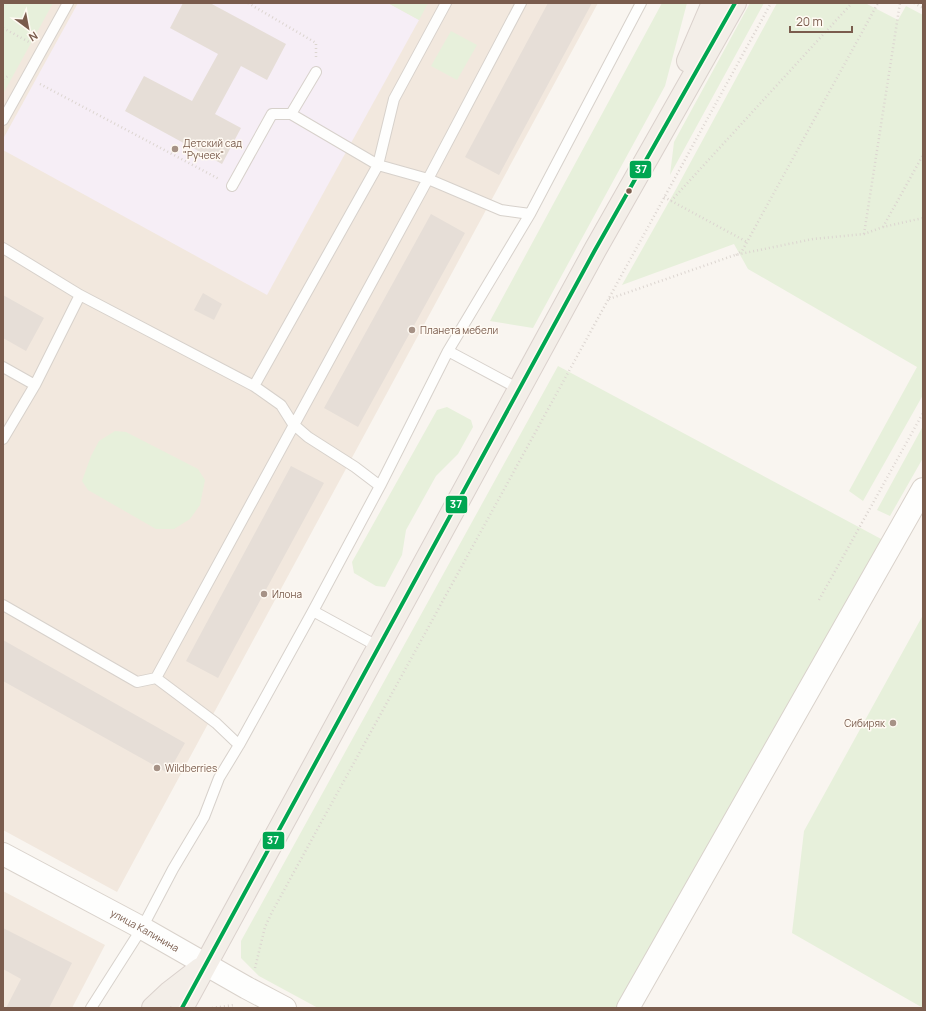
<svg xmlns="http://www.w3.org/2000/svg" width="926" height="1011" viewBox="0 0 926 1011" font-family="Manrope,sans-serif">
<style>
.residential{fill:#f2e8de}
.education{fill:#f6eef6}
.green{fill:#e7f0db}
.building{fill:#e6ded7}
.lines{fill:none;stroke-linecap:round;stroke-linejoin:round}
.lane-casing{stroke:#d7d1cb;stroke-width:12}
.secondary-casing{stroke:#d9d2cb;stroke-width:24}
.primary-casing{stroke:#dad1cc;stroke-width:24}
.path{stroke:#dcd5d0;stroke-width:2.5;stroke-dasharray:1 3;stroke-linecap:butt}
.lane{stroke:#fefefd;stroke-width:10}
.secondary{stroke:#fefefd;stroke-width:22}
.primary{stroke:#f3eee8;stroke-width:22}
.bus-1-casing{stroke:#fffaf3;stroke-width:7}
.bus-1{stroke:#00a651;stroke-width:4}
.poi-dot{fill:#a69286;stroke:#fffaf3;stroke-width:1.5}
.bus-dot{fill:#7a5c4d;stroke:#fffaf3;stroke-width:1.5}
.labels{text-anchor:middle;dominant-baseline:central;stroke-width:3;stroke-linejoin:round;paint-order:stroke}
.poi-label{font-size:10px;fill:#7a5c4d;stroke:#fffaf3;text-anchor:start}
.street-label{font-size:10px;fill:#7a5c4d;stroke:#fffaf3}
.line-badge{stroke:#fffaf3;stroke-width:1.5}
.badge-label{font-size:11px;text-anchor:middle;font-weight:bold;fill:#fff}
</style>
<rect width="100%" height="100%" fill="#f9f5f0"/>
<!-- residential -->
<path class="residential" d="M3 3H598L117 892 3 830Z
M3 891 105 945 72 1008H3Z"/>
<!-- education -->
<path class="education" d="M78 3H388L419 20 267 295 3 150V139Z"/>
<!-- green -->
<path class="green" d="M3 3H53L3 94Z
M388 3H428L419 20Z
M662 3H687L665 86 533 328 490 321Z
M750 3H764L670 175 674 142Z
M777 3H865L898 20 906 6 923 15V395L863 501 849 491 917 367 748 269 734 244 622 285 675 191Z
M451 31 477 45 457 80 431 66Z
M558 366 883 540 616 1008H318L259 976 241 958V941Z
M447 407 471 420 473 427 458 454 436 476 406 530 402 555 385 587 376 586 354 573 352 562 437 410Z
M923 426V458L890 516 877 510Z
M115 431 126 432 198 469 205 480 200 505 190 519 174 529H156L88 490 82 481 91 456 99 441Z
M923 615V1008L792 933 804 831Z"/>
<!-- building -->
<path class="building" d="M183 3H210L286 44 267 80 241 66 215 114 241 128 222 164 125 111 144 76 192 101 218 54 170 28Z
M548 3H592L499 175 465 157Z
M431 214 465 233 358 427 324 408Z
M203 293 222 304 214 320 194 310Z
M3 295 44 318 26 351 3 338Z
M291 466 324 483 218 678 186 661Z
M3 640 185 743 168 773 3 681Z
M3 928 72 963 49 1008H6L21 979 3 969Z"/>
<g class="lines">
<defs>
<path id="lane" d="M316 72 291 114 378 165 428 179 501 210 530 214
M3 120 68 3
M232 186 272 114H291
M3 248 80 295 254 386 281 405 293 424 308 437 355 467 380 486
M448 351 519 389
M3 367 35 385
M254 386 378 165 394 99 446 3
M3 439 35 385 80 295
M3 605 137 682 156 678 216 723 239 745
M313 611 379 647
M156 678 428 179 521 3
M91 1008 142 928 173 869 204 817 219 778 239 745 313 611 380 486 448 351 530 214 641 3"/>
<g id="secondary">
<path id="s1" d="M3 854 142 928 247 988 285 1008"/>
<path d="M628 1008 923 489"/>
</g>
<path id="primary" d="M688 61 713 3
M153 1008 169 993 200 969
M182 1008 595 250 735 3"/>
</defs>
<!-- lane casing -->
<use href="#lane" class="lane-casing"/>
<!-- secondary casing -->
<use href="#secondary" class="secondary-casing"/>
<!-- primary casing -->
<use href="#primary" class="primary-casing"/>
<!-- path -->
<path class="path" d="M248 3 316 43V57
M914 3 923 8
M3 28 29 42
M3 79 10 75
M40 84 219 179
M664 197 747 242
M671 201 852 3
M883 227 923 155
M864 234 900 3
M736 255 742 251 747 242 878 3
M609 299 735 255 813 239 864 234 883 227 923 218
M819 600 923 413
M255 968 265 927 272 912 771 3
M212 1008 234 1005"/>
<!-- lane -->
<use href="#lane" class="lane"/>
<!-- secondary -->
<use href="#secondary" class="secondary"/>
<!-- primary -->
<use href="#primary" class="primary"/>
<defs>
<path id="bus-1" d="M182 1008 595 250 735 3"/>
</defs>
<!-- bus-1 casing -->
<use href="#bus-1" class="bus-1-casing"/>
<!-- bus-1 -->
<use href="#bus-1" class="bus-1"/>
</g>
<!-- markers -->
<g class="poi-dot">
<circle cx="175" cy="149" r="4"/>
<circle cx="412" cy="330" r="4"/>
<circle cx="264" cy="594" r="4"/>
<circle cx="893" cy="723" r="4"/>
<circle cx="157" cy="768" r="4"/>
</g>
<circle class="bus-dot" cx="629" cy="191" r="3.5"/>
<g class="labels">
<!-- poi labels -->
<g class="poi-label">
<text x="183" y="143">Детский сад<tspan x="183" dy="12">"Ручеек"</tspan></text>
<text x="420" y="330">Планета мебели</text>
<text x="272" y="594">Илона</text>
<text x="885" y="723" text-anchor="end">Сибиряк</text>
<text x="165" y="768">Wildberries</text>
</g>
<!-- street labels -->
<g class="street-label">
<text stroke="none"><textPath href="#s1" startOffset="161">улица Калинина</textPath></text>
</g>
</g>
<g class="line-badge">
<rect x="629" y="160" width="23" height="19" rx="4" fill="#00a651"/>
<rect x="445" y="495" width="23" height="19" rx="4" fill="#00a651"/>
<rect x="262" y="831" width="23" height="19" rx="4" fill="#00a651"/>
</g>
<g class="badge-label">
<text x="641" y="173">37</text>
<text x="456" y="508">37</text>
<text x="273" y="844">37</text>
</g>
<!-- border -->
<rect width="926" height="1011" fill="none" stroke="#7a5c4d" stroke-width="8"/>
<!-- north arrow -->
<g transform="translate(28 28) rotate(148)" stroke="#fffaf3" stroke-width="3" paint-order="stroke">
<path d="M0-3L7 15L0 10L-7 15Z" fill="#7a5c4d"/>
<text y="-6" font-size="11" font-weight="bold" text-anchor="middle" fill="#7a5c4d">N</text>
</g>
<!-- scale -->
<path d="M790 26v6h62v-6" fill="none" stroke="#7a5c4d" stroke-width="2"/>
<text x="796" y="26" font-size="12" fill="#7a5c4d" stroke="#fffaf3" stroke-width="3" paint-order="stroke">20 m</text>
</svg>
